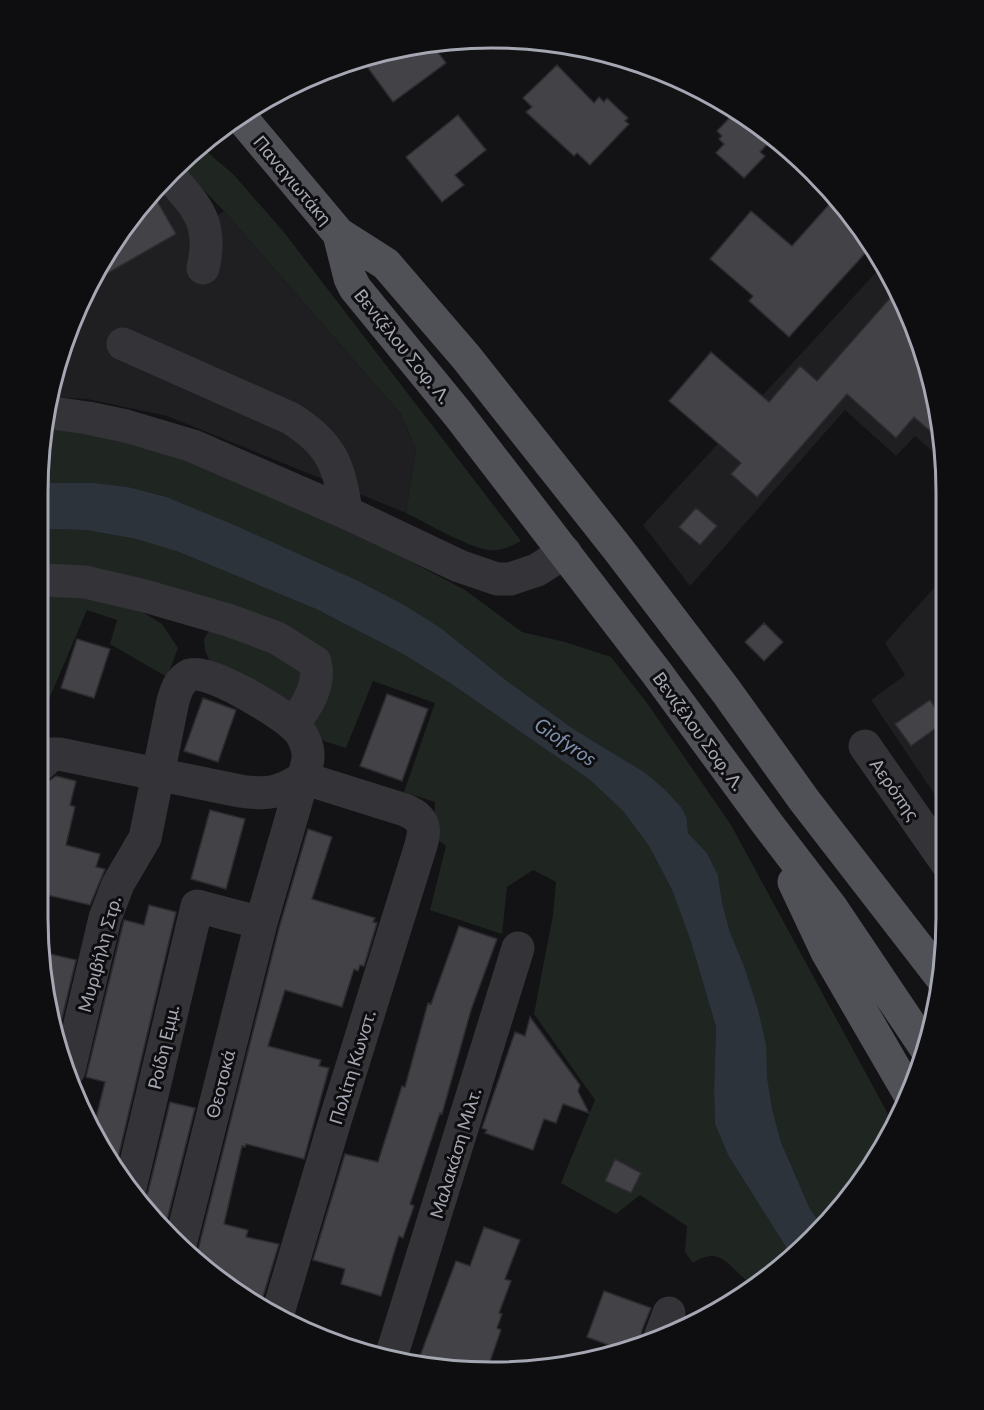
<svg xmlns="http://www.w3.org/2000/svg" width="984" height="1410" viewBox="0 0 984 1410" font-family="Lato,sans-serif">
<style>
.built{fill:#1f1e21}
.green{fill:#1f2621}
.water{fill:#2d333b}
.building{fill:#424247;stroke:#2d2c30;stroke-width:1.5}
.lines{fill:none;stroke-linecap:round;stroke-linejoin:round}
.minor{stroke:#343438;stroke-width:33}
.major{stroke:#505057;stroke-width:33}
.labels{text-anchor:middle;dominant-baseline:central;stroke-width:6;stroke-linejoin:round;paint-order:stroke}
.street-label{font-size:18px;fill:#a5a7b3;stroke:#0e0d0f}
.water-label{font-size:20px;font-style:italic;fill:#7e8fac;stroke:#0e0d0f}
.rim{fill:none;stroke:#a5a7b3;stroke-width:3}
</style>
<rect width="100%" height="100%" fill="#131214"/>
<!-- built -->
<path class="built" d="M158 187 198 228 224 211 401 414 416 449 406 513 167 416 87 399 49 397 98 265Z
M882 266 899 291 938 404 939 457 915 436 896 456 845 410 690 586 643 525Z
M941 580 945 810 871 700 905 675 885 643Z"/>
<!-- green -->
<path class="green" d="M200 146 233 174 283 231 521 541C511 546 500 552 489 550 469 548 425 522 406 513L416 449 401 414 224 211 178 164Z
M46 427 111 436 204 464 308 508 465 590 522 632 565 642 611 657 647 703 731 825 894 1125 870 1171 823 1227 810 1209 781 1142 772 1109 744 966 730 932 722 902 718 875 707 853 688 833 687 819 644 772 575 730 507 681 442 629 295 553 237 526 167 497 128 487 95 483H45Z
M44 529 86 530 136 539 179 552 316 609 401 653 450 683 590 780 623 811 649 846 672 890 691 942 716 1027 714 1090 715 1124 728 1155 791 1255 747 1287V1281C728 1265 719 1245 693 1263L685 1252 687 1226 640 1195 616 1214 561 1183 595 1100 534 1014 553 915 556 882 533 870 507 887 502 934 430 910 446 846 433 836 435 802 404 792 435 703 373 681 346 748 324 741 307 724 328 677 116 578 43 563Z
M43 590 131 605 162 624 178 648 167 677 110 644 117 620 87 610 41 718Z
M213 624 310 671 293 717 211 664 205 650 204 639Z"/>
<!-- water -->
<path class="water" d="M45 483H95L128 487 167 497 237 526 358 581 404 605 442 629 507 681 575 730 644 772 664 789 681 807 687 819 688 833 707 853 718 875 722 902 730 932 744 966 758 1010 766 1045 767 1078 772 1109 781 1142 810 1209 823 1227 813 1240 791 1255 728 1155 715 1124 714 1090 716 1027 691 942 672 890 649 846 623 811 590 780 450 683 401 653 316 609 179 552 136 539 86 530 44 529Z"/>
<!-- building -->
<path class="building" d="M431 43 446 63 393 102 365 64 380 53 404 46Z
M557 65 594 103 599 97 604 102 607 98 628 118 625 121 629 124 590 165 577 153 574 156 526 112 532 107 523 98Z
M737 110 773 138 760 152 765 156 744 178 716 153 724 144 719 139 722 136 717 131Z
M458 115 486 150 455 175 464 185 442 202 406 157Z
M156 199 176 234 92 282 98 265 143 207Z
M834 199 869 249 789 337 749 301 753 296 710 259 751 211 792 246Z
M898 289 938 404V438L914 417 896 438 847 394 757 497 731 474 741 463 669 401 711 352 769 402 800 366 817 381Z
M696 508 717 526 700 545 679 527Z
M764 623 783 642 764 661 745 642Z
M77 639 110 649 94 698 61 688Z
M387 694 428 709 402 781 360 766Z
M203 698 236 710 218 762 184 751Z
M930 700 943 719V723L911 746 895 724Z
M56 776 76 781 70 805 75 807 66 845 100 854 96 867 105 869 90 905 38 893 39 809 46 783Z
M210 810 245 819 226 889 191 879Z
M308 829 332 837 312 899 375 918 373 922 377 923 364 966 360 965 358 971 354 969 342 1007 285 990 268 1046 321 1060 319 1066 329 1068 304 1159 246 1144 245 1147 242 1146 224 1224 248 1230 246 1237 279 1244 261 1303 192 1259 198 1250 279 928Z
M149 905 176 912 115 1171 94 1126 105 1082 86 1077 123 924 124 920 144 925Z
M459 926 497 939 471 1010 442 1114 440 1113 410 1204 414 1206 403 1238 399 1236 381 1296 341 1284 345 1269 313 1260 345 1154 378 1162 402 1086 405 1087 428 1003 431 1004Z
M42 952 76 960 56 1043 53 1036Z
M530 1017 580 1085 578 1091 589 1113 563 1104 556 1123 544 1119 533 1150 485 1133 487 1130 482 1128 515 1032 525 1036Z
M170 1102 195 1108 165 1228 142 1202 148 1192Z
M615 1159 641 1173 631 1193 605 1181Z
M484 1227 520 1240 505 1279 511 1281 499 1313 502 1314 497 1328 501 1330 488 1367 433 1369 417 1364 456 1261 470 1266Z
M604 1291 651 1308 642 1330 640 1344 622 1350 587 1337Z"/>
<g class="lines">
<!-- minor -->
<path class="minor" d="M168 174C196 206 214 222 203 268
M123 344 290 418C331 443 340 466 346 512
M46 412 88 418 126 426 193 446 356 517 459 566 497 579H510L537 570 565 552
M43 580 85 582 145 596 228 620 277 638 315 662C321 684 307 708 292 724
M865 746 946 862
M40 765 52 754H59L240 791C268 795 279 793 303 778
M69 1070 105 918 118 884 145 838 173 701C176 691 179 680 190 675 208 668 276 710 292 724 297 728 303 735 305 742 311 754 307 766 303 778L405 810C431 821 424 835 417 858L334 1124 278 1313
M130 1188 197 906 261 923
M180 1245 261 923 303 778
M660 1337 669 1313
M391 1357 518 948"/>
<!-- major -->
<path class="major" d="M239 115 339 234 386 264 466 357 618 549 726 691 804 800 941 977
M339 234 350 278 355 288 458 414 656 672 769 826 831 907 925 1047
M794 882 827 952 910 1095"/>
</g>
<g class="labels">
<!-- street labels -->
<g class="street-label">
<text transform="translate(293 180) rotate(50)">Παναγιωτάκη</text>
<text transform="translate(403 346) rotate(51)">Βενιζέλου Σοφ. Λ.</text>
<text transform="translate(699 731) rotate(54)">Βενιζέλου Σοφ. Λ.</text>
<text transform="translate(895 789) rotate(55)">Αερόπης</text>
<text transform="translate(99 954) rotate(-75)">Μυριβήλη Στρ.</text>
<text transform="translate(163 1047) rotate(-77)">Ροίδη Εμμ.</text>
<text transform="translate(352 1067) rotate(-73)">Πολίτη Κωνστ.</text>
<text transform="translate(220 1084) rotate(-76)">Θεοτοκά</text>
<text transform="translate(455 1153) rotate(-73)">Μαλακάση Μιλτ.</text>
</g>
<!-- water labels -->
<g class="water-label">
<text transform="translate(566 741) rotate(34)">Giofyros</text>
</g>
</g>
<!-- crop -->
<path d="M0 0H984V1410H0ZM492 48H492A444 444 0 0 1 936 492V918A444 444 0 0 1 492 1362H492A444 444 0 0 1 48 918V492A444 444 0 0 1 492 48Z" fill="#0e0d0f" fill-rule="evenodd"/>
<path class="rim" d="M492 48H492A444 444 0 0 1 936 492V918A444 444 0 0 1 492 1362H492A444 444 0 0 1 48 918V492A444 444 0 0 1 492 48Z"/>
</svg>
